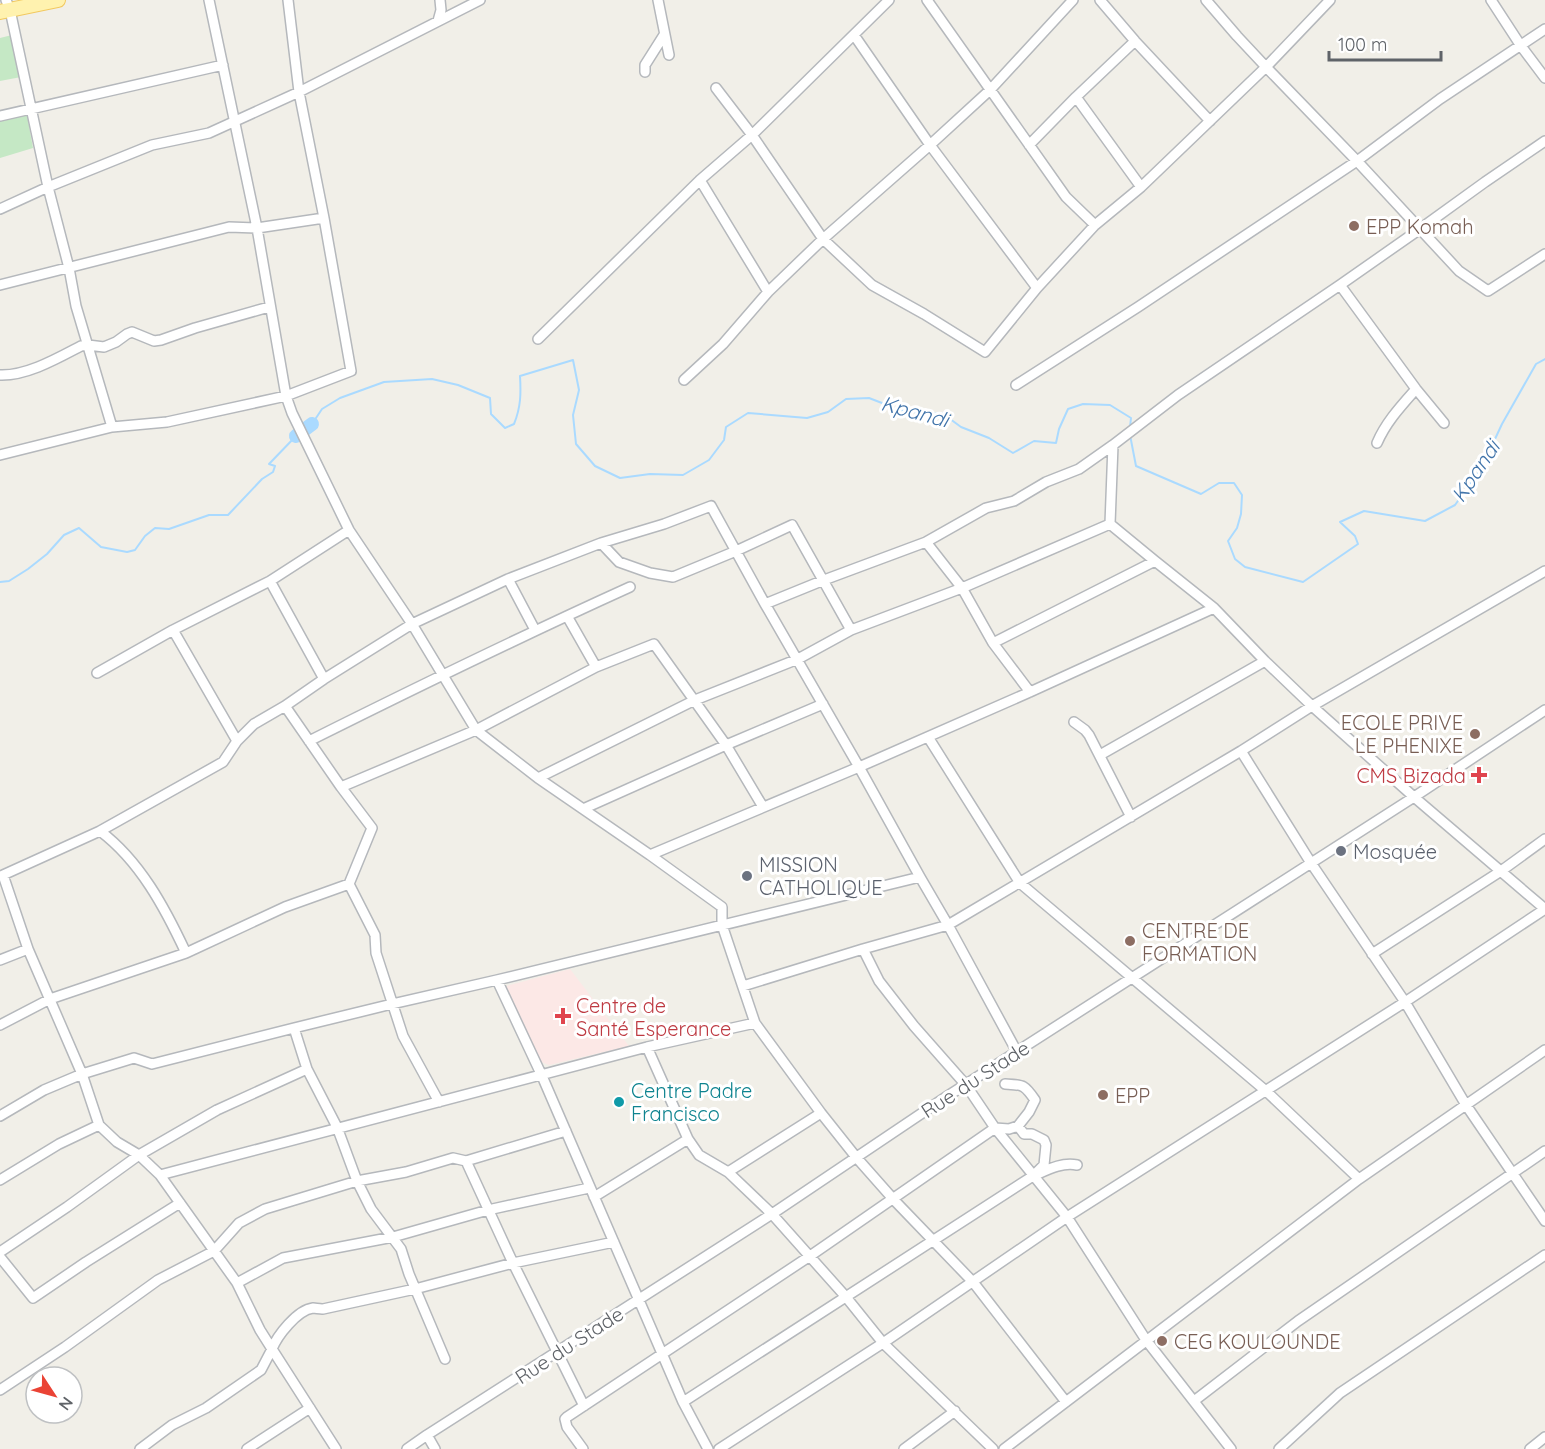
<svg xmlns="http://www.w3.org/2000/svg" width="1545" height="1449" viewBox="0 0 1545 1449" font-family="Quicksand,sans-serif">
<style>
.medical{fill:#fce8e6}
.green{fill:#c5e8c5}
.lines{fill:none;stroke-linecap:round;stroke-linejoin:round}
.stream{stroke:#aadaff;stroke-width:2}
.river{stroke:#aadaff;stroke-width:14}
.minor-casing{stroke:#b5b8bc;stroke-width:12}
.primary-casing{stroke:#f2c960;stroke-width:16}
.minor{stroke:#fff;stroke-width:9}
.primary{stroke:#fff2af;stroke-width:14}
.education-dot{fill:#8d6e63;stroke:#fff;stroke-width:2}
.health-dot{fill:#e0444e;stroke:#fff;stroke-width:2}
.worship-dot{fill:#6b7280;stroke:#fff;stroke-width:2}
.culture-dot{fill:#0f9aa8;stroke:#fff;stroke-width:2}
.labels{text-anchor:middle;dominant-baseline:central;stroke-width:6;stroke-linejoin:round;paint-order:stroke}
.education-label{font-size:20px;fill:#785e54;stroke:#fff;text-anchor:start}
.health-label{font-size:20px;fill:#be3a42;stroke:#fff;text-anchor:end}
.worship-label{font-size:20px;fill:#5b616d;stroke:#fff;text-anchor:start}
.street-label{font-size:20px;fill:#5f6368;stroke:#fff}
.culture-label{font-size:20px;fill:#0d838f;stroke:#fff;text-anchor:start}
.water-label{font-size:21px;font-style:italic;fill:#4174aa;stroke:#fff}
</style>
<rect width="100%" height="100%" fill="#f1efe8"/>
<!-- medical -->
<path class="medical" d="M570 969 629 1046 549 1065 541 1062 506 986Z"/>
<!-- green -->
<path class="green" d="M12 35 21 77 0 81V38Z
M27 115 33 148 0 158V121Z"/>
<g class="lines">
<!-- stream -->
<path class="stream" d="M312 424 322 409 340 398 384 382 432 379 458 385 490 398 491 414 505 428 514 424C521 407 521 393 520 376L573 360 579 390 573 415 576 444 595 466 620 478 650 474 683 475 709 460 724 440 726 427 748 413 807 418 828 412 846 399 869 398 900 410 928 414 942 413 961 427 989 438 1013 453 1034 441 1056 443 1059 429 1068 409 1083 404 1110 405 1131 418 1130 427
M1130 435 1136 466 1201 494 1219 483H1234L1242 495 1241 514 1237 528 1228 541 1235 559 1245 567 1303 582 1358 544 1355 536 1340 522 1364 511 1425 521 1455 505 1481 469 1502 424 1536 364 1545 359
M0 582 9 581 28 569 47 554 64 535 79 528 101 547 127 552 135 550 145 536 155 528 169 529 209 515H228L262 479 273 472 275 466 269 464 296 436"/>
<!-- river -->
<path class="river" d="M296 436 312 424"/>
<defs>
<path id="minor" d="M6 0 10 10 48 187 69 268 76 306 112 427 167 422 286 396 351 371 324 218 299 92 288 0
M209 0 257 228 286 396 292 413 349 530 412 624 476 730 596 667 654 644 726 745 763 807
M658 0 669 55
M927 0 1066 197 1095 225
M1100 0 1135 41 1210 121
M1330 0 1266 67 1357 161 1459 271 1488 291 1545 254
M1491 0 1521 46 1545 78
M438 21 441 10 440 0
M854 35 930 145 1037 288
M645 72V65L664 35
M716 88 752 135 823 239 872 285 924 314 985 352 1037 288 1095 225 1141 187 1266 67 1237 36 1206 0
M1076 97 1141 187
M0 116 223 65
M1029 145 1076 97 1135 41
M700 180 768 292
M0 209 48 187 152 145 209 133 299 92 480 0
M0 285 229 227 257 228 324 218
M1340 285 1416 389 1444 423
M538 339 700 180 752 135 889 0
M0 375C27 376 58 358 81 346L88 345 104 347 116 342 127 334 132 332 154 341 161 340 195 328 269 307
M684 380 723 344 768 292 823 239 930 145 990 90 1073 0
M1016 385 1138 307 1357 161 1440 99 1545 29
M1377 443C1386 422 1401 406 1416 389
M0 455 112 427
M1110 524 1113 445 1178 395 1340 285 1420 229 1485 182 1545 141
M1110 524 1155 561 1214 608 1265 661 1312 706 1414 797 1545 909
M926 542 962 588 993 643 1030 692
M601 543 619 562 650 573 673 577 736 551 792 525 851 630
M508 579 535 630
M270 581 324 679
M765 604 824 580 926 542 986 508 1014 501 1046 482 1079 469 1113 445
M567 616 596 667
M173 630 237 741
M993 643 1155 561
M97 673 173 630 270 581 349 530
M285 706 254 724 237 741 223 762 100 831 3 875 28 949 82 1074 99 1125 117 1142 139 1155 160 1175 237 1283 260 1330 272 1349C277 1336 297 1310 313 1308 313 1308 322 1309 323 1309L415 1289 513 1263 614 1242
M1074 722 1085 730 1089 735 1131 817
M928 737 1020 883 1266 1091 1359 1179
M309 741C415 688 522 636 630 587
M1241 751 1311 863 1405 1002 1466 1105 1545 1221
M1100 755 1265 661
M538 778 695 700 798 659 851 630 962 588 1110 524
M341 787 476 730 538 778 650 855 722 907V925L755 1023 821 1113 856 1157 894 1200 973 1282 1066 1402
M583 809 726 745 823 704
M100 831C140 861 165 908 186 953
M863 949 879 981 914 1026 966 1085 995 1128 1067 1217 1146 1340 1231 1449
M1372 954 1501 871 1545 839
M0 960 28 949
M497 980 542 1076 683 1402 708 1449
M743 986 863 949 948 925 1241 751 1312 706 1545 571
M0 1025 50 999 186 953 285 907 349 884
M294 1028 392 1004 497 980 920 877
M647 1047 688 1139 699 1155 728 1172 772 1214 846 1297 883 1343 993 1449
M1017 1052 948 925 920 877 859 767 1030 692 1214 608
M1005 1084C1023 1085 1024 1084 1035 1100L1029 1112 1018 1126
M439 1102 403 1036 376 953 375 935 349 884 372 828 341 787 285 706 324 679 412 624 508 579 601 543 664 524 711 506 765 604 859 767 650 855
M0 1116 44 1090 82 1074 134 1058 152 1064 294 1028 307 1069 337 1127 357 1181 371 1209 401 1249 409 1274 445 1359
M466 1161 513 1263 584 1406
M728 1172 821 1113
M160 1175 647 1047 755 1023
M0 1180 59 1144 99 1125
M594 1197 688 1139
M0 1252 67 1207 139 1155 217 1110 307 1069
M0 1257 33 1298 86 1262 180 1203
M237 1283 283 1258 393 1237 488 1210 589 1188
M272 1349 336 1449
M0 1390 65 1347 158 1280 214 1251 239 1223 265 1209 357 1181 406 1172 453 1158 466 1161 566 1131
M1194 1401 1298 1321 1545 1151
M683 1402 1033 1176C1047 1170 1061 1162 1077 1165
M427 1435 435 1449
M140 1449 172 1425 206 1408 261 1370 272 1349
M247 1449 310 1408
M407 1449 427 1435 772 1214 946 1097 1414 797 1545 710
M583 1449 567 1427 565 1419 567 1417 810 1256 995 1128 1009 1129 1018 1126 1024 1134H1032L1044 1140 1046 1145 1044 1165 1033 1176
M719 1449 883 1343 1067 1217 1405 1002 1545 909
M904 1449 955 1411
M1004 1449 1359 1179 1545 1050
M1279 1449 1340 1393 1545 1255
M1530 1449 1545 1437"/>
<path id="primary" d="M0 12 58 0"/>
</defs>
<!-- minor casing -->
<use href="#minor" class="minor-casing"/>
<!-- primary casing -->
<use href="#primary" class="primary-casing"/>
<!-- minor -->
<use href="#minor" class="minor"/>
<!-- primary -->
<use href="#primary" class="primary"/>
</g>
<!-- markers -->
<g class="education-dot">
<circle cx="1354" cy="226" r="6"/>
<circle cx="1475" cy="734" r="6"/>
<circle cx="1130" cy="941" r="6"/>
<circle cx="1103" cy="1095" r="6"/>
<circle cx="1162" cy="1341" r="6"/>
</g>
<g class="health-dot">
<path d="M1476 766h6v6h6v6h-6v6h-6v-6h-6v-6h6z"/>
<path d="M560 1007h6v6h6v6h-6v6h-6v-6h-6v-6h6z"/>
</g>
<g class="worship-dot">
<circle cx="1341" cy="851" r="6"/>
<circle cx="747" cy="876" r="6"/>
</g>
<circle class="culture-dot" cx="619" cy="1102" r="6"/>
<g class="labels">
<!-- education labels -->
<g class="education-label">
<text x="1366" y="226">EPP Komah</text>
<text x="1463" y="722" text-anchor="end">ECOLE PRIVE<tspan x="1463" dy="23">LE PHENIXE</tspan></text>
<text x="1142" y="930">CENTRE DE<tspan x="1142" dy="23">FORMATION</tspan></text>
<text x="1115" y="1095">EPP</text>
<text x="1174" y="1341">CEG KOULOUNDE</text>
</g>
<!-- health labels -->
<g class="health-label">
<text x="1466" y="775">CMS Bizada</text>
<text x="576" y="1005" text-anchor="start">Centre de<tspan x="576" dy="23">Santé Esperance</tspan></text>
</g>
<!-- worship labels -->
<g class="worship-label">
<text x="1353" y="851">Mosquée</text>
<text x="759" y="864">MISSION<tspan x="759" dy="23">CATHOLIQUE</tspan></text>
</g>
<!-- street labels -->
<g class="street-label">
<text transform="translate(975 1079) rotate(-33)">Rue du Stade</text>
<text transform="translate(569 1345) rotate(-33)">Rue du Stade</text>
</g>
<!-- culture labels -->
<g class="culture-label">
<text x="631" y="1090">Centre Padre<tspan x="631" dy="23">Francisco</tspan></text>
</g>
<!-- water labels -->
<g class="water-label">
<text transform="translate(915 411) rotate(15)">Kpandi</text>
<text transform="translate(1475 471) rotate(-56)">Kpandi</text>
</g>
</g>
<!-- north arrow -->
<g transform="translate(54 1395) rotate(126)"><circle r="28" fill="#ffffff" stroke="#bfc1c3" stroke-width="1.5"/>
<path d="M0-4.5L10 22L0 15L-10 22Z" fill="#ea4335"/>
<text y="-9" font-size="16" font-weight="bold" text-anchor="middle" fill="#5f6368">N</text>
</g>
<!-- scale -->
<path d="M1329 51v9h112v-9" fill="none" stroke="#5f6368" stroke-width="3"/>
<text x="1338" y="51" font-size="18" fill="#5f6368" stroke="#ffffff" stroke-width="4.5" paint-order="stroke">100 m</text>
</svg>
